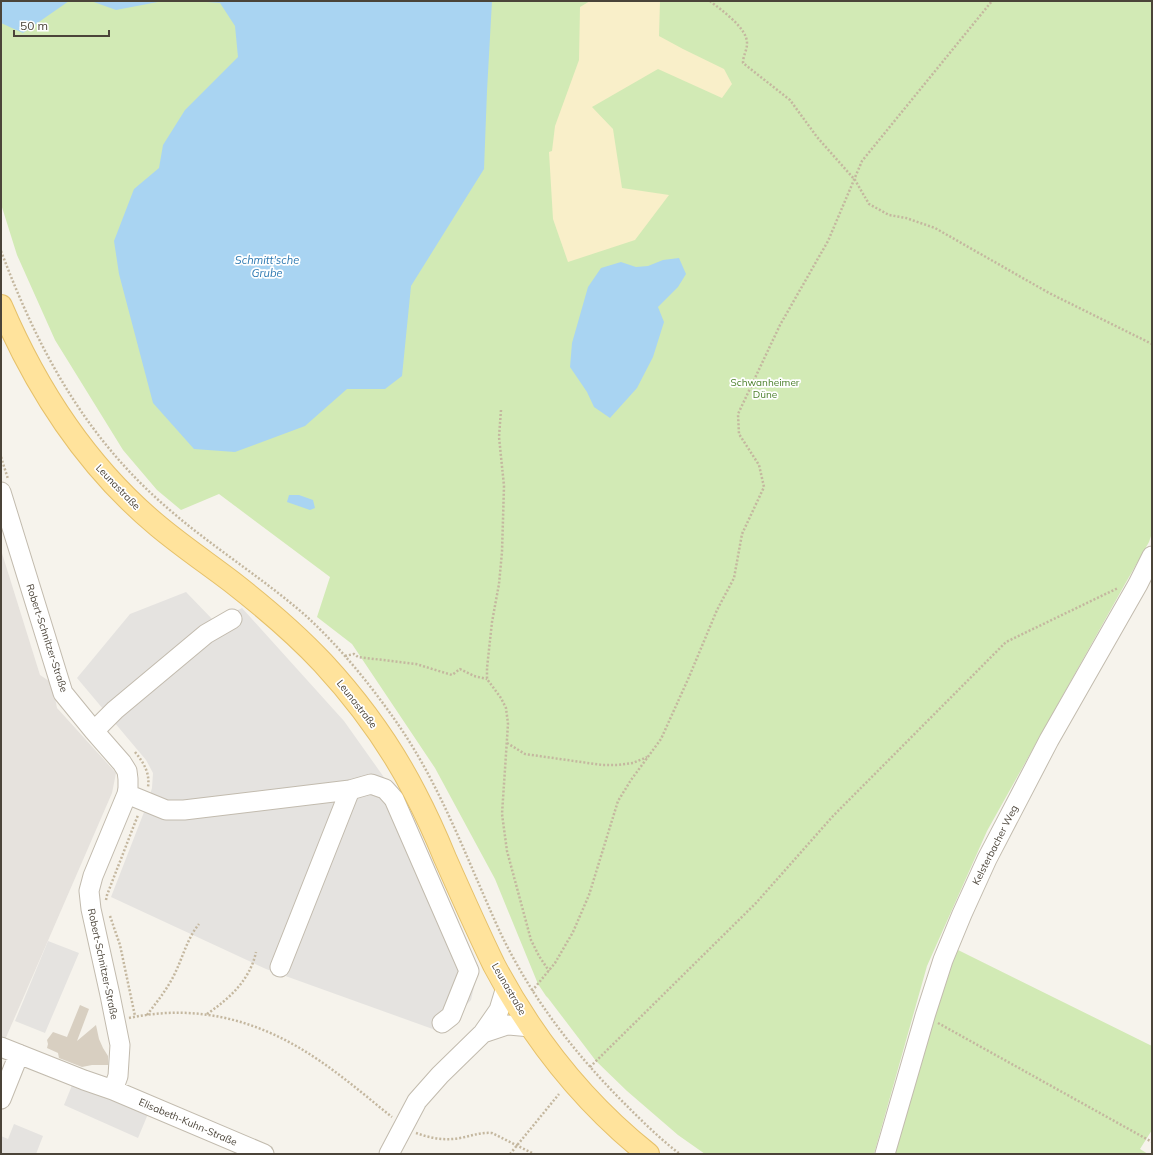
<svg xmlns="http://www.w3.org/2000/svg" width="1153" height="1155" viewBox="0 0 1153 1155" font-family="Mulish,sans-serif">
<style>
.industrial{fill:#e6e2dd}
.green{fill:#d2eab5}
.sand{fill:#f9efc9}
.parking{fill:#e5e3e0}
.water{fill:#a9d4f2}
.building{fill:#d8cfc1}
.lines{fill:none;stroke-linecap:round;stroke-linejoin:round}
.minor-casing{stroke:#c2bbae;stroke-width:21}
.major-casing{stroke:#e6c16a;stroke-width:24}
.path{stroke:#c4b79f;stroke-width:2.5;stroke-dasharray:2 2;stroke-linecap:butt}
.minor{stroke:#fff;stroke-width:19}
.major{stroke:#ffe39c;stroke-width:22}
.labels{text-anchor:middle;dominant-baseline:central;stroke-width:3.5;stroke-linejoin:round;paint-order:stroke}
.park-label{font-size:10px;fill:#4a7f2a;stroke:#fff}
.street-label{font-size:10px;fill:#4b4439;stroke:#fff}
.water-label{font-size:11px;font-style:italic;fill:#2e7ab2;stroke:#fff}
</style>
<rect width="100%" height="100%" fill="#f6f3ec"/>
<!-- industrial -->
<path class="industrial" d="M1 550 40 675 52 683 57 708 116 773 112 793 1 1049Z"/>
<!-- green -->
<path class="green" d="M1 1H1152V533L1149 542 1125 584 987 831 927 966 874 1154H705L678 1135 627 1091 596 1061 548 998 546 996 538 984 495 879 435 768 352 644 317 617 330 577 219 494 181 510 157 490 123 450 55 340 17 255 1 204Z
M954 948 1152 1046V1130L1140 1149 1148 1154H894Z"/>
<!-- sand -->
<path class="sand" d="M590 1H660L659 36 683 49 724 69 732 84 722 98 658 69 592 107 613 129 622 188 669 195 635 240 568 262 553 219 549 152 552 151 555 126 579 60 580 7Z"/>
<!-- parking -->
<path class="parking" d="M186 592 215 622 242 608 344 721 393 790 478 970 471 1000 441 1032 266 969 111 897 146 807 152 788 153 773 146 760 77 678 130 614Z
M48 941 79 953 45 1033 15 1021Z
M73 1083 148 1114 138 1138 64 1105Z
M14 1124 43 1136 36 1154H1V1136L8 1139Z"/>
<!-- water -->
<path class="water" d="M1 1H69L23 33 1 23Z
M91 1H163L116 10Z
M194 1H492L487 91 484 169 411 286 402 376 385 389H347L305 426 235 452 194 449 153 403 119 274 114 241 134 189 159 168 163 145 185 110 238 57 235 26 220 3Z
M679 258 686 274 678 287 658 307 664 322 653 357 637 388 610 418 594 407 587 392 570 367 572 343 588 287 601 268 621 262 636 267 648 266 663 260Z
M289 495H299L313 500 315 508 310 510 287 502Z"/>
<!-- building -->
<path class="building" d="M80 1005 89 1009 77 1041 96 1025 99 1039 103 1048 108 1056V1065H92L82 1067 59 1058 58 1053 47 1048 48 1044 47 1040 53 1032 67 1037Z"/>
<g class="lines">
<defs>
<path id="minor" d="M1 492 63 693 94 731 122 763 127 771 128 779V788L127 794 93 876 89 891 91 909 110 995 120 1045 118 1076 113 1090
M94 731 115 710 206 634 232 619
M127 794 166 810H184L350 790 371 784 385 789 394 799 469 971 451 1016 442 1023
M280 967 350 790
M483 1033 507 1025 531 1027
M1 1047 84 1080 113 1090 264 1154
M1 1099 19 1054
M389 1154 417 1101 440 1075 483 1033 499 1010 506 987
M885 1154 925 1016 943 960 962 914 987 859 1049 740 1138 584 1152 556"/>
<path id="major" d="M1 306C37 390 87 467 158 526 182 546 207 563 232 582 264 607 295 633 323 663 359 702 391 746 415 793 426 814 436 836 445 858 461 894 477 930 494 965 532 1037 584 1103 648 1154"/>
</defs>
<!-- minor casing -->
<use href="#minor" class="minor-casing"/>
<!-- major casing -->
<use href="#major" class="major-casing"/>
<!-- path -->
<path class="path" d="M710 1C721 10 748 28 747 44 747 50 743 56 743 63L790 100 817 137 855 180 869 204 889 215 906 218 935 228 1049 293 1152 344
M1 251C38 349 84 435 164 505 209 545 260 576 305 615 339 646 369 683 395 720 441 785 467 860 500 932 531 997 574 1053 625 1104 642 1121 660 1139 680 1154
M501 410 499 437 504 486 502 552 499 584 492 622 487 668V679L501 698 506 708 508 724 502 814 507 851 531 940 539 956 549 971
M1 457 8 479
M345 656 354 654 358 657 416 664 452 675 460 669 474 676 487 679
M507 743 525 754 602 765H618L633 763 647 757
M135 752C144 763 150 773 148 787
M106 900 107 895 138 815
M110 916 120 945 135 1016
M532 991 555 963 573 932 589 895 618 801 631 780 661 739 689 677 717 610 734 578 742 534 764 487 759 465 739 434 738 414 780 325 828 241 862 161 992 1
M207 1014C230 998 250 980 256 952
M147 1015C156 1003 165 992 172 979 182 961 186 940 199 924
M129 1018C199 1003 262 1021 320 1061 345 1078 368 1098 392 1117
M938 1023 1152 1142
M590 1067 756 903 833 816 1006 642 1118 588
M416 1133C430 1138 445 1141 460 1138 471 1136 481 1132 492 1133L534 1154
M510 1154 559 1094"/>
<!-- minor -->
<use href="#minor" class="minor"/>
<!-- major -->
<use href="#major" class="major"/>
</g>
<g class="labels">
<!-- park labels -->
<g class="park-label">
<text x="765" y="382">Schwanheimer<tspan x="765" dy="12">Düne</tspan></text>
</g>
<!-- street labels -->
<g class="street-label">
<text transform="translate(118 487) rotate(46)">Leunastraße</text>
<text transform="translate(47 638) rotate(72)">Robert-Schnitzer-Straße</text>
<text transform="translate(357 704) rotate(52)">Leunastraße</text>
<text transform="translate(995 845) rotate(-63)">Kelsterbacher Weg</text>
<text transform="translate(103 964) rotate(78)">Robert-Schnitzer-Straße</text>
<text transform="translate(509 989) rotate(60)">Leunastraße</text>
<text transform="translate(188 1122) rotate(23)">Elisabeth-Kuhn-Straße</text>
</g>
<!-- water labels -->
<g class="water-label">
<text x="267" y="260">Schmitt'sche<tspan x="267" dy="13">Grube</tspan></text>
</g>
</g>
<!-- border -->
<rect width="1153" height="1155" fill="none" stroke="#4b4439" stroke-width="4"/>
<!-- scale -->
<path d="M14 30v6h95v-6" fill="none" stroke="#4b4439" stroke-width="2"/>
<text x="20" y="30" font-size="12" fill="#4b4439" stroke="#ffffff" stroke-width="3" paint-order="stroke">50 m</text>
</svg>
